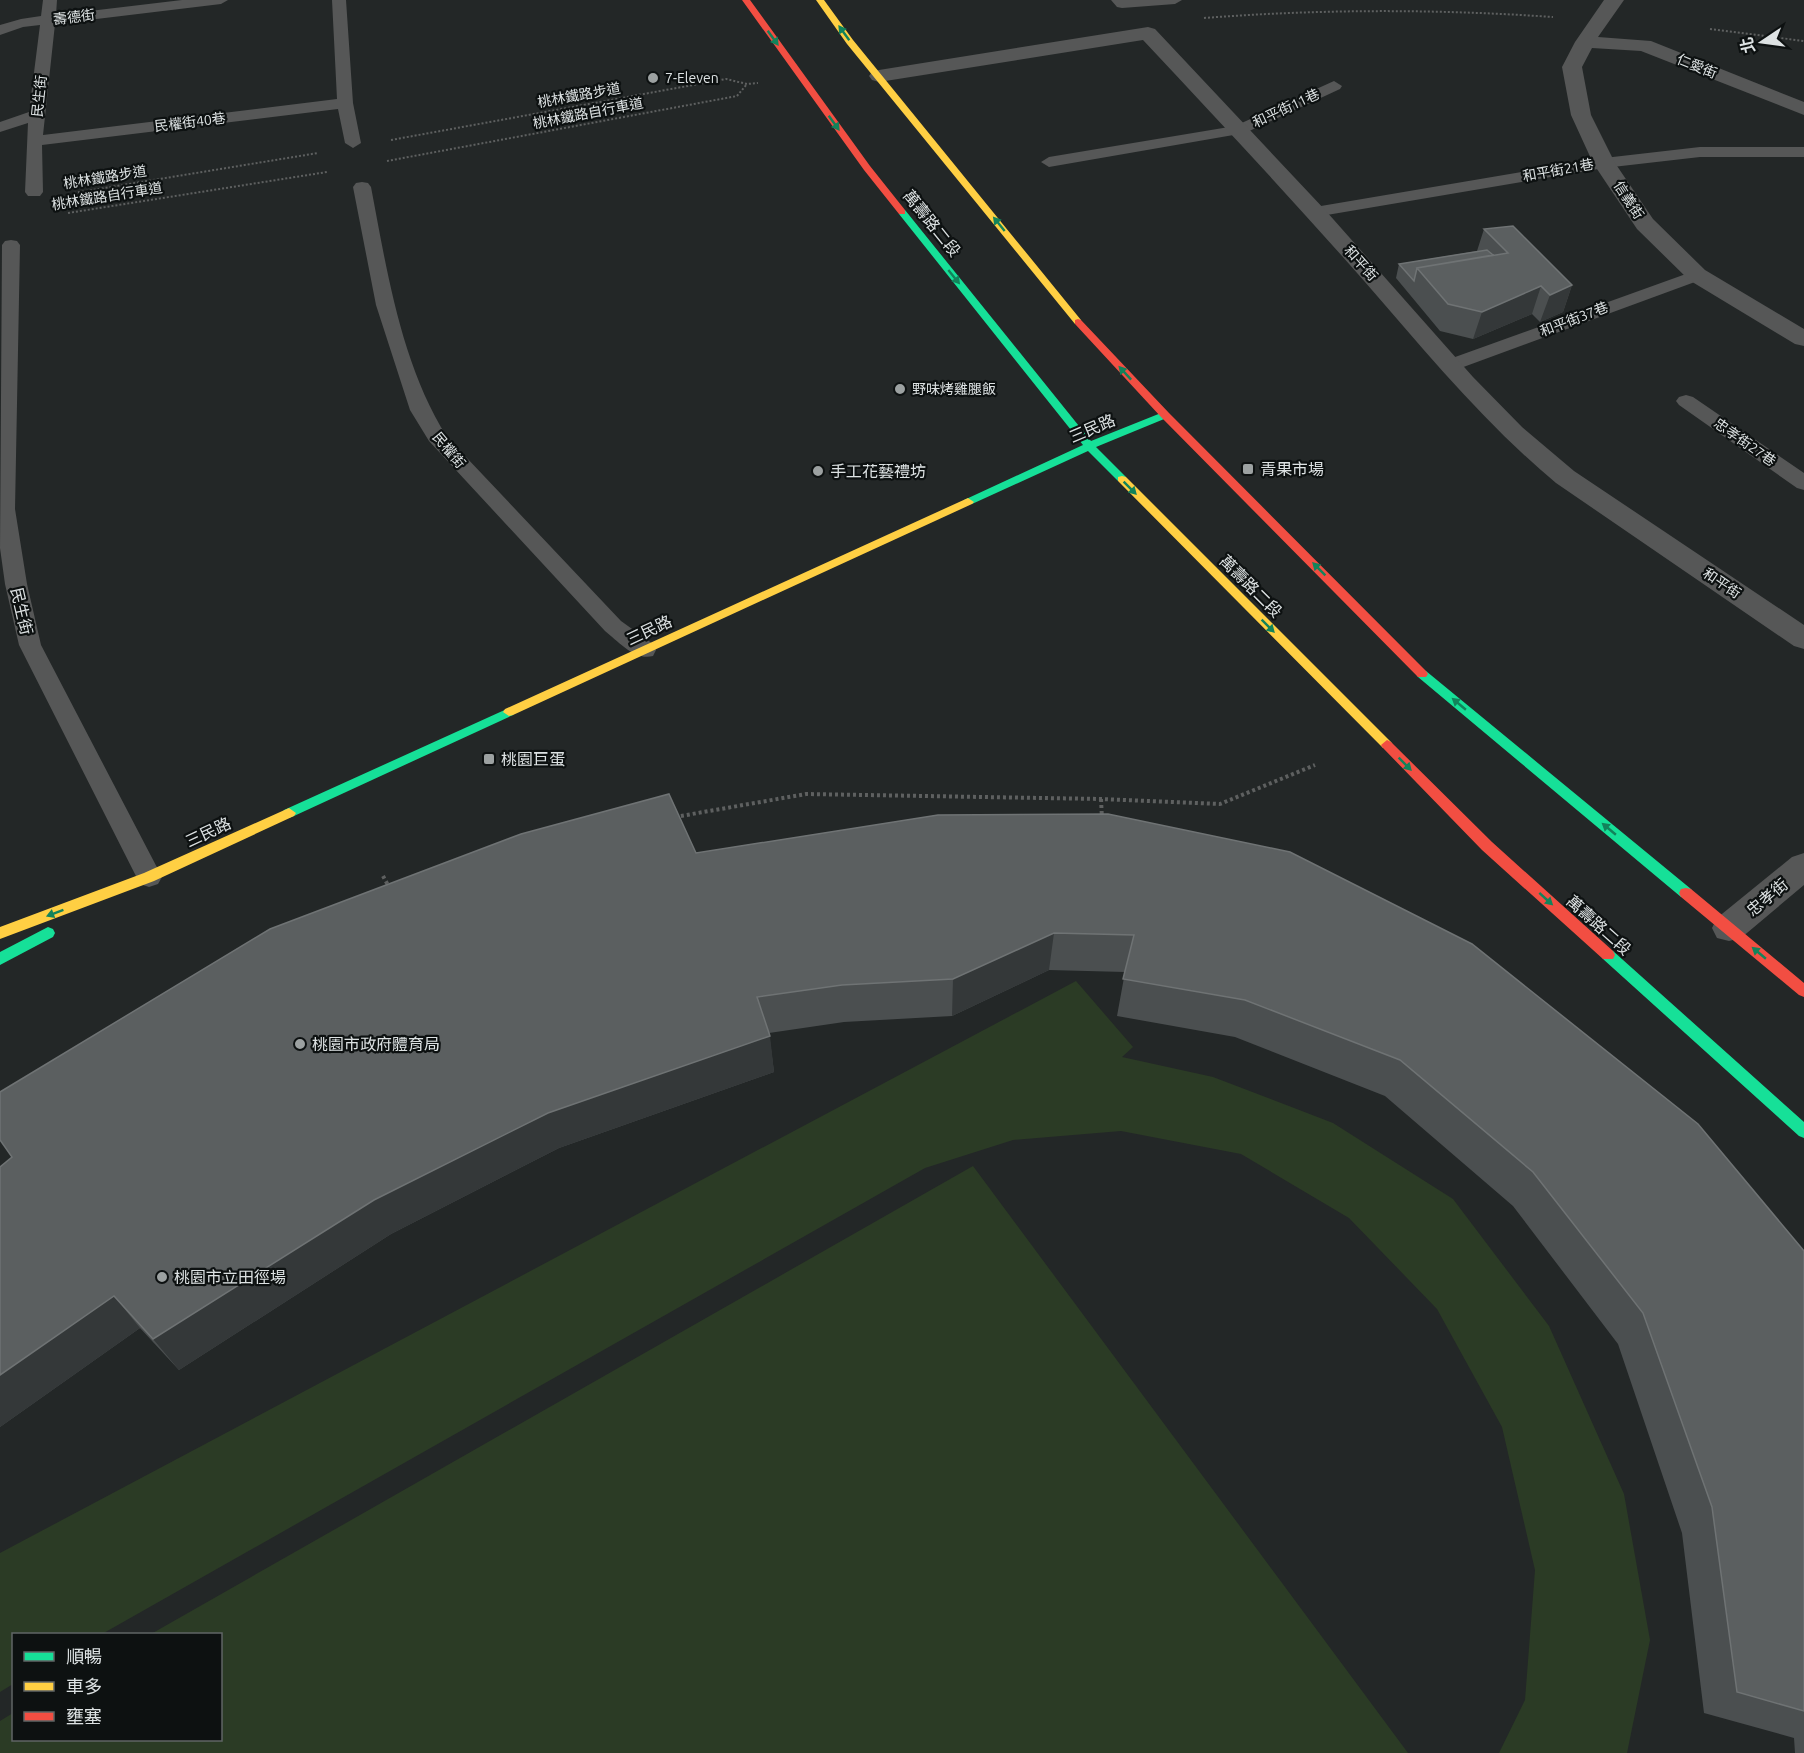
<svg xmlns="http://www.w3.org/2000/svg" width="1804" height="1753" viewBox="0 0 1804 1753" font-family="Ubuntu,'Noto Sans TC',sans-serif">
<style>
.green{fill:#2b3b25}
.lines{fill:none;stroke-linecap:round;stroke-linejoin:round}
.path-far1{stroke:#5e6060;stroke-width:2;stroke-dasharray:2 2;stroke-linecap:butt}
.path{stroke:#5e6060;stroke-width:4;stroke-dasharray:3 3;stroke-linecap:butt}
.lane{fill:#565757;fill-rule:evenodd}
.street{fill:#565757;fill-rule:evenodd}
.fast{fill:#16e098;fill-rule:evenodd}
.slow{fill:#ffcf43;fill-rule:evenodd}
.jam{fill:#f24e42;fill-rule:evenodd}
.wall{fill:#4b4f50}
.shaded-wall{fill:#343839}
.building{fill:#5b5f60;stroke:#6f7374;stroke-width:1.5}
.oneway{fill:#12835b}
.poi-dot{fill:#9ca1a1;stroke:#0d1111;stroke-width:2}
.labels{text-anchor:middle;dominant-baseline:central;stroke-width:4.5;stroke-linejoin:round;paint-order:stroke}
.far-street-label{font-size:14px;fill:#dde2e3;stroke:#0d1111}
.far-poi-label{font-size:14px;fill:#dde2e3;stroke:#0d1111;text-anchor:start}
.street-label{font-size:16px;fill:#dde2e3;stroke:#0d1111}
.poi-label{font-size:16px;fill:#dde2e3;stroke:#0d1111;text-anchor:start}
</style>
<rect width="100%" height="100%" fill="#232727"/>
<!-- green -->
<path class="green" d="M1076 981 1133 1047 1122 1057 1213 1077 1333 1123 1453 1199 1549 1326 1624 1494 1650 1640 1627 1753H1499L1525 1700 1535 1570 1502 1427 1437 1309 1349 1218 1241 1154 1121 1131 1013 1140 925 1168 102 1634H14L13 1684 0 1692V1553Z
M973 1166 1408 1753H0V1721L13 1713 14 1740H220V1634H151Z"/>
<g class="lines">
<!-- path-far1 -->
<path class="path-far1" d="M1204 18C1321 9 1436 9 1553 17
M1710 29 1804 41
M391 140 726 79 747 84 758 83
M387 161 737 96 747 84
M74 193 318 153
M68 213 327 172"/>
<!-- path -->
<path class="path" d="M1101 799 1102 819
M675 817 806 794 1101 799 1220 804 1315 765
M383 876 390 889"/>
<!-- lane -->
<path class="lane" d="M43 0H57L56 15 182 0H228L221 4 55 24 43 135 337 99 332 0H346L353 103 361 143 353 148 345 143 338 109 42 145 43 192 40 196H28L25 192 28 123 0 132V122L29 112 40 25 23 27 0 35V25L21 19 41 16Z
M1111 0H1182L1175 4 1122 8 1117 7Z
M1334 81 1342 86 1340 89 1245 133 1049 167 1041 162 1049 157 1235 126Z
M1700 147H1804V157H1700L1604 168 1315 217 1309 216 1306 212 1309 208 1315 207 1604 158Z
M362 182 368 183 371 187C387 271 401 364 447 437L621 621 653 644 656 650 653 656C635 661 619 642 605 631L429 441 410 410 376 305 353 187 356 183Z
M11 240 17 241 20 245 15 509 27 584 41 645 162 877 158 884 149 887 140 884 19 645 5 584 0 548 2 245 5 241Z
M1697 270 1703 271 1706 275 1703 279 1458 369H1444L1441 365 1444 361Z
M1686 395 1693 397 1804 473V490L1797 488 1679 405 1676 401 1679 397Z"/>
<!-- street -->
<path class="street" d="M1604 0H1624L1598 37 1651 41 1804 102V115L1641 51 1592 48 1582 67 1591 115 1615 163 1653 219 1705 270 1804 329V346L1795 344 1689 280 1637 229 1593 163 1571 115 1562 67 1575 42Z
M1148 27 1155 29 1326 211 1473 377 1522 427 1574 471 1804 625V649L1794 646 1556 483C1484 423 1426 352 1365 282 1293 200 1218 120 1143 40L879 82 872 80 869 76 872 72 879 70Z
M1804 853V885L1741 938 1729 941 1717 938 1712 928 1717 918 1792 857Z"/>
<!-- fast -->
<path class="fast" d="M899 210H905L1091 441 1161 413H1169V417L1096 447 1126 477V481H1118L1088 451 972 504H964V500L1083 445 899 214Z
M1422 670 1426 671 1691 889 1693 893 1691 897H1681L1418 677 1416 674Z
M509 708 515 712 513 715 294 816 289 818 282 813 284 810Z
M48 927 53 929 55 933 53 937 0 965V952Z
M1608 949 1613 951 1804 1122V1138L1799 1136 1603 959 1601 955 1603 951Z"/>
<!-- slow -->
<path class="slow" d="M816 0H824L853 40 1081 320V324H1075L847 44Z
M1122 476 1126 477 1391 742 1393 745 1391 748H1383L1118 481V477Z
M968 498 974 502 972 504 513 715 509 716 503 712 505 709Z
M289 808 296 813 294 816 154 881 0 939V927L144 873Z"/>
<!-- jam -->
<path class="jam" d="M742 0H750L870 166 905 210V214H899L864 170Z
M1078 319 1081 320 1169 413 1426 671 1428 674 1426 677H1418L1161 417 1075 324V320Z
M1387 740 1391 742 1492 842 1613 951 1615 955 1613 959H1603L1482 850 1383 748 1381 745Z
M1686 888 1691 889 1804 983V997L1799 995 1681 897 1679 893 1681 889Z"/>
</g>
<!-- wall -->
<path class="wall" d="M1484 229 1572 285 1563 312 1540 322 1532 314 1473 339 1440 331 1396 278 1399 264 1477 251Z
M938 815 1804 1251V1753H1795L1794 1738 1704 1713 1682 1533 1618 1344 1513 1206 1385 1096 1235 1037 1117 1016 1125 972 1049 970 952 1016 844 1022 769 1033 774 1072 559 1148 391 1234 179 1370 140 1328 0 1427V1167L696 853Z"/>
<!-- shaded-wall -->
<path class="shaded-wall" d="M1572 285 1563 312 1540 322 1550 295Z
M1541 286 1532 314 1473 339 1482 312Z
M1054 933 1049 970 952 1016 953 979Z
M770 1036 774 1072 559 1148 391 1234 179 1370 153 1339 374 1200 548 1113Z
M114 1296 140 1328 0 1427V1375Z"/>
<!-- building -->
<path class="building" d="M1513 226 1572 285 1550 295 1541 286 1482 312 1448 304 1417 268 1508 253 1484 229Z
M1487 250 1493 255 1417 268 1414 281 1399 264Z
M669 794 696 853 938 815 1108 814 1290 852 1472 944 1698 1124 1804 1251V1711L1737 1692 1712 1507 1643 1313 1533 1172 1400 1060 1245 1000 1123 979 1134 935 1054 933 953 979 842 985 757 997 770 1036 548 1113 374 1200 153 1339 114 1296 0 1375V1167L12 1157 0 1140V1092L270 929 521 834Z"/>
<!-- one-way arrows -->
<defs><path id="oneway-solid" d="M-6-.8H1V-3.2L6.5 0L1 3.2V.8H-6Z" transform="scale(1.5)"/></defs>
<g class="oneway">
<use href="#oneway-solid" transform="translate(844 33) rotate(-126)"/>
<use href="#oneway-solid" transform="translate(773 38) rotate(54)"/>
<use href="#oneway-solid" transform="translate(834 123) rotate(54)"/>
<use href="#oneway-solid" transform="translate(999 224) rotate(-129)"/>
<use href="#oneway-solid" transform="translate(954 277) rotate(51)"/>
<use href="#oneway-solid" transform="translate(1125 373) rotate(-133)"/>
<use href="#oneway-solid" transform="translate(1130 488) rotate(45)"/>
<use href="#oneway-solid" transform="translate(1319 569) rotate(-135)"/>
<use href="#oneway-solid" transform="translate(1268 626) rotate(45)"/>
<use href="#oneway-solid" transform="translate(1459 704) rotate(-140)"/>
<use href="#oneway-solid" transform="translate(1405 764) rotate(45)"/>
<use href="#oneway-solid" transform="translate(1609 829) rotate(-140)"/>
<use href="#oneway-solid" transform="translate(1546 899) rotate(42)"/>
<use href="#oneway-solid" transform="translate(55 913) rotate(159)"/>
<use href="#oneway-solid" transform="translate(1759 953) rotate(-140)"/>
</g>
<!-- markers -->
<g class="poi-dot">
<circle cx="653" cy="78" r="6"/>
<circle cx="900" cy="389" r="6"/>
<rect x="1242" y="463" width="12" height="12" rx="3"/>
<circle cx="818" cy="471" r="6"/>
<rect x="483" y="753" width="12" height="12" rx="3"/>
<circle cx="300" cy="1044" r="6"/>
<circle cx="162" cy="1277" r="6"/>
</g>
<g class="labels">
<!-- far-street labels -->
<g class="far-street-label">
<text transform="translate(74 17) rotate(-7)">壽德街</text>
<text transform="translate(1697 66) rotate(22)">仁愛街</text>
<text transform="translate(579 95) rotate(-10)">桃林鐵路步道</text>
<text transform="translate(39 96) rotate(-84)">民生街</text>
<text transform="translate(1286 108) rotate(-25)">和平街11巷</text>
<text transform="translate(588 113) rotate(-11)">桃林鐵路自行車道</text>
<text transform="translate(190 122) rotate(-7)">民權街40巷</text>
<text transform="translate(1558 170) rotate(-10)">和平街21巷</text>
<text transform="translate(105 177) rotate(-9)">桃林鐵路步道</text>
<text transform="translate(107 196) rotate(-9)">桃林鐵路自行車道</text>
<text transform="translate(1629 200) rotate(57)">信義街</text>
<text transform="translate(1361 263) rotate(48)">和平街</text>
<text transform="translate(1574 319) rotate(-21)">和平街37巷</text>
<text transform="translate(1745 442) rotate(35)">忠孝街27巷</text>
<text transform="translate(449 450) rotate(50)">民權街</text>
<text transform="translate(1722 583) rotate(34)">和平街</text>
</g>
<!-- far-poi labels -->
<g class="far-poi-label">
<text x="665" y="78">7-Eleven</text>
<text x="912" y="389">野味烤雞腿飯</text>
</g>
<!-- street labels -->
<g class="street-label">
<text transform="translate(932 223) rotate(51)">萬壽路二段</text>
<text transform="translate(1092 428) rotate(-23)">三民路</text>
<text transform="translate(1251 586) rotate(45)">萬壽路二段</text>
<text transform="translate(22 611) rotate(77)">民生街</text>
<text transform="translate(649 630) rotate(-25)">三民路</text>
<text transform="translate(208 832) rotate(-25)">三民路</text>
<text transform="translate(1767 897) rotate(-40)">忠孝街</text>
<text transform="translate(1599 925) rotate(42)">萬壽路二段</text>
</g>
<!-- poi labels -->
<g class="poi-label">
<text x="1260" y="469">青果市場</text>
<text x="830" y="471">手工花藝禮坊</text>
<text x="501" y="759">桃園巨蛋</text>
<text x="312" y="1044">桃園市政府體育局</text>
<text x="174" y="1277">桃園市立田徑場</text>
</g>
</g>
<!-- legend -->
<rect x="12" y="1633" width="210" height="108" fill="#0d1111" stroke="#606565" stroke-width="1.5"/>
<rect x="24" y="1652" width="30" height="9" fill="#16e098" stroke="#606565" stroke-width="1.5"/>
<text x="66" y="1663" font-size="18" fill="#dde2e3">順暢</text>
<rect x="24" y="1682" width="30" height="9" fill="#ffcf43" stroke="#606565" stroke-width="1.5"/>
<text x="66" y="1693" font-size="18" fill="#dde2e3">車多</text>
<rect x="24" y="1712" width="30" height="9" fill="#f24e42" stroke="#606565" stroke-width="1.5"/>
<text x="66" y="1723" font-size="18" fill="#dde2e3">壅塞</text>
<!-- north arrow -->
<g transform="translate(1762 42) rotate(257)" stroke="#0d1111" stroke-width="4.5" paint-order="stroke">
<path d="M0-4.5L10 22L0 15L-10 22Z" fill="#dde2e3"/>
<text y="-9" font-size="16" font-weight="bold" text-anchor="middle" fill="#dde2e3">北</text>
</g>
</svg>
